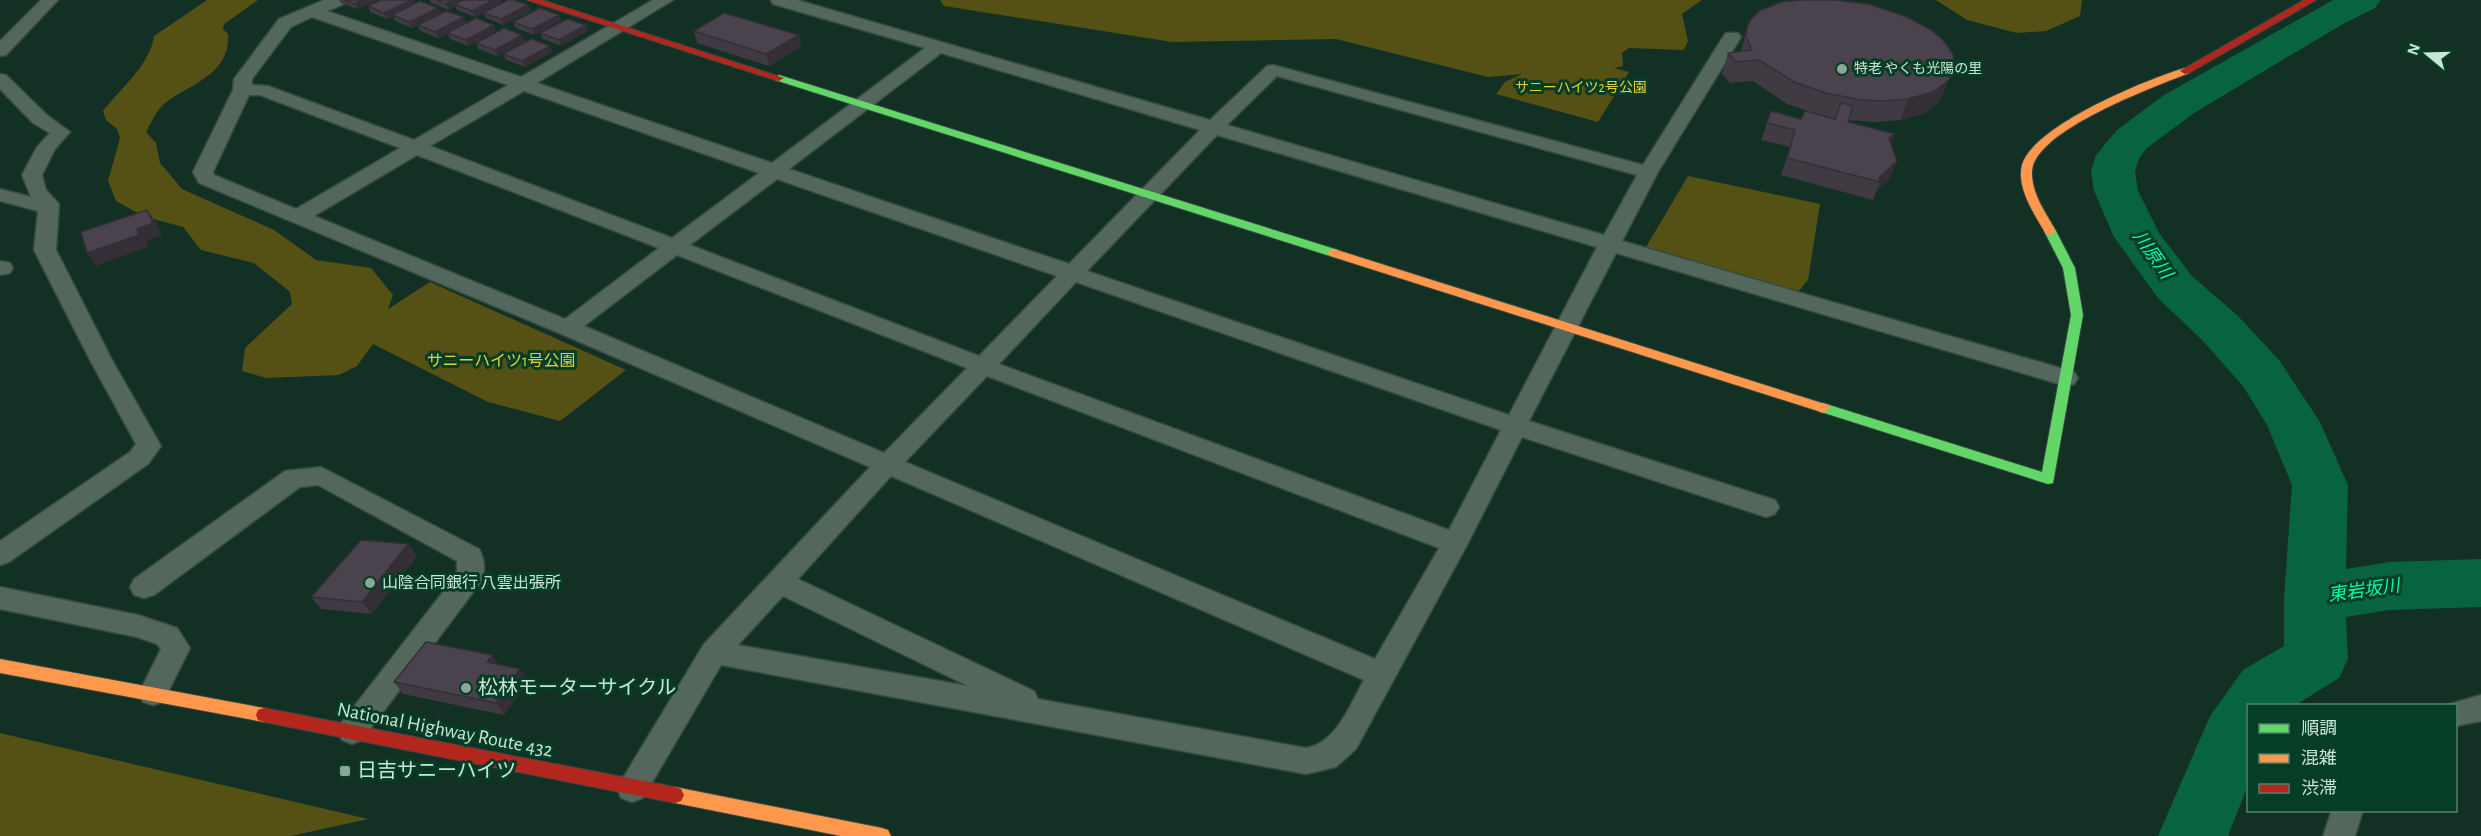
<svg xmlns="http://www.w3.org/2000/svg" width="2481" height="836" viewBox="0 0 2481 836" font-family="'Alegreya Sans','Noto Sans JP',sans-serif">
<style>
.green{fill:#555114}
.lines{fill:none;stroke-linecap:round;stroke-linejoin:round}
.river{fill:#086340;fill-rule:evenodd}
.street-casing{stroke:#354a40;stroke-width:3}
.fast-casing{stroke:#354a40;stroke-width:2}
.slow-casing{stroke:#354a40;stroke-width:2}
.jam-casing{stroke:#354a40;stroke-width:2}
.street{fill:#53675d;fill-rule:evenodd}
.fast{fill:#63d668;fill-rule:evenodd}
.slow{fill:#ff974d;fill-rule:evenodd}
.jam{fill:#b3261e;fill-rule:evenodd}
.wall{fill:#403a42}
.shaded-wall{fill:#342f36}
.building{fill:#4a434d;stroke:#342f36;stroke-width:1.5}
.poi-dot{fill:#8aa697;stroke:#053d26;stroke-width:2}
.labels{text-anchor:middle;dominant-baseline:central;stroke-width:6;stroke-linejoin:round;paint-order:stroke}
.far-poi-label{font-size:14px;fill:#cbe5d5;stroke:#053d26;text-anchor:start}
.far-park-label{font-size:14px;fill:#e6cf3b;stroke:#053d26}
.park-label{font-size:16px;fill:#e6cf3b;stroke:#053d26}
.poi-label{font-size:16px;fill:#cbe5d5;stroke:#053d26;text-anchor:start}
.water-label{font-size:18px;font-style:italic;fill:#01fea9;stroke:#053d26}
.near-poi-label{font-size:20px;fill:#cbe5d5;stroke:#053d26;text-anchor:start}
.near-street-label{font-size:20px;fill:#cbe5d5;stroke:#053d26}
</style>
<rect width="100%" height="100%" fill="#123024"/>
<!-- green -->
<path class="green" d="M207 0H258L224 24 223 29 228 34C231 75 189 84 164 104 156 111 151 123 146 132L156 143 160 163 182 189 274 230 316 260 371 268 393 295 388 309 430 282 626 370 560 421 488 402 373 344 357 366 339 375 266 378 242 371 245 348 292 304 290 292 254 263 201 250 183 227 143 216 116 201 108 181 120 138 117 129 106 120 103 111C120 89 150 65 154 36Z
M940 0H1702L1682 14 1688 41 1684 50 1629 48 1622 53 1623 66 1614 68 1629 72 1598 122 1496 94 1505 82 1522 74 1488 77 1336 39 1172 42 944 6Z
M1936 0H2082L2080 16 2046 31 2017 33 1967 20Z
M1688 176 1820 204 1808 280 1797 293 1646 247Z
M0 733 368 819 291 836H0Z"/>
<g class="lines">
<!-- river -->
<path class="river" d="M2333 0H2381L2375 8 2343 24 2194 113 2147 148 2139 158 2135 171 2138 191 2159 233 2192 276 2238 316 2279 360 2320 422 2348 485 2346 569 2389 562 2481 559V607L2389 610 2346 617 2348 659 2339 678 2294 706H2248V785L2228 836H2158L2210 716 2243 670 2284 646V598L2292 485 2267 425 2243 386 2202 340 2158 298 2114 237 2094 191 2091 171 2096 155 2117 130 2164 95Z"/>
<defs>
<path id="street" d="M41 0H58L6 55 0 56V41Z
M324 0H346L344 4 327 11 521 77 653 0H673L537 83 772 163 925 48 773 4 771 0H797L1210 120 1267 66 1273 65 1643 165 1723 37 1726 33H1738L1741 37 1658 172 1622 241 2074 372 2078 378 2074 384 2066 386 1616 253 1529 421 1775 500 1779 507 1775 514 1766 517 1522 437 1468 543 1356 749 1336 767 1306 774 721 665 643 798 632 802 621 798 617 788 704 644 870 467 559 333 199 183 193 172 233 90 234 79 279 19ZM312 17 508 85 414 140 268 86 252 85V79L291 27ZM941 53 1200 130 1069 264 789 169ZM1277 76 1637 175 1604 235 1227 125ZM524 91 759 173 672 238 430 146ZM249 95H260L400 148 296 209 214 175 213 172ZM1217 135 1597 247 1509 415 1087 271ZM417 155 659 248 565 319 314 216ZM777 179 1057 276 979 356 690 245ZM677 255 967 368 884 453 584 326ZM1076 282 1501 430 1449 530 999 364ZM987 376 1439 548 1375 659 905 462ZM891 476 1364 680C1350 704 1337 743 1306 748L1038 699 1034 691 798 579ZM783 596 968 686 738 645Z
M0 74 6 75 47 115 70 132 55 149 42 175 46 190 59 204 56 250 112 360 161 446 148 464 9 562 0 565V541L130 452 136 444 90 360 34 250 38 211 0 201V189L31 197 22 175 37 147 50 133 33 123 0 89Z
M0 261 10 263 13 268 10 273 0 275Z
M321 467 479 549C485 559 486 573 480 583L362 740 352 744 342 740 337 731 342 722 457 574V561L318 485 300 487 154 595 144 598 134 595 130 587 134 579 285 471Z
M0 587 138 615 177 628 190 648 163 702 153 705 143 702 139 693 161 649 157 644 137 637 0 609Z
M2481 695V721L2456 726V706L2446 705Z
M2332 810H2363L2355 836H2323Z"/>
<path id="fast" d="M779 75 1338 250 1340 253 1338 256H1330L775 80 774 78Z
M2050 227 2056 231 2075 268 2083 315 2053 483 2048 484 1818 411 1816 408 1818 405 1823 403 2042 472 2071 315 2063 268 2044 231Z"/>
<path id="slow" d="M2185 68 2190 71 2189 73C2154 87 2035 130 2032 171 2031 193 2046 213 2056 231L2050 235 2046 234C2035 215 2016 188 2022 165 2033 126 2147 79 2185 68Z
M1334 249 1828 405 1830 408 1823 413 1818 411 1330 256 1328 253 1330 250Z
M0 659 264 708 270 710 272 715 270 720 264 722 0 673Z
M675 787 882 828 888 830 891 836H841L675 803 669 801 666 795 669 789Z"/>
<path id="jam" d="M527 0H542L784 78 779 81 775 80Z
M2304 0H2316L2189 73 2185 74 2180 71Z
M264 708 675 787 681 789 684 795 681 801 675 803 264 722 258 720 256 715 258 710Z"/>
</defs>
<!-- street casing -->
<use href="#street" class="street-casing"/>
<!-- fast casing -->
<use href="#fast" class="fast-casing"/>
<!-- slow casing -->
<use href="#slow" class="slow-casing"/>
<!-- jam casing -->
<use href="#jam" class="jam-casing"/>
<!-- street -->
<use href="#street" class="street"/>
<!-- fast -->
<use href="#fast" class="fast"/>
<!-- slow -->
<use href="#slow" class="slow"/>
<!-- jam -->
<use href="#jam" class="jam"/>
</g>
<!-- wall -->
<path class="wall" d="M339 0H377L357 9 341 3Z
M381 0H414L415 4 438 8 441 13 466 23 496 31 468 46 450 39 447 33 460 26 438 38 420 31 418 25 412 28 395 21 393 16 387 19 370 12 368 6Z
M430 0H500L502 3 475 17 457 10 455 6 449 10 431 3Z
M530 11 503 25 486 18 483 13Z
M559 15 561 20 534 35 516 28 513 22Z
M586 25 588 31 561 46 543 39 540 33Z
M1747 27 1940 101 1925 113 1900 120 1877 122 1848 120V122L1891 143 1890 179 1876 192 1873 200 1781 175 1790 147 1761 140 1767 123 1801 119 1814 113 1787 104 1753 81 1730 83 1722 74 1728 53 1741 52Z
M694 31 799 35 801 47 769 66 697 43Z
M525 41 497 56 478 49 476 43Z
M552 52 525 67 506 60 503 54Z
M417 556 372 614 321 609 311 597Z
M492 655 498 664 528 681 504 715 403 694 394 682Z"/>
<!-- shaded-wall -->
<path class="shaded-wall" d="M362 0H377L357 9 355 4Z
M411 0H414L416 5 387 19 384 13Z
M454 0H468L454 4 455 6 449 10 446 4Z
M493 0H500L502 3 475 17 472 11Z
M528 5 530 11 503 25 501 19Z
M438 8 441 14 412 28 410 22Z
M559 15 561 20 534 35 532 29Z
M464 17 466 23 438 38 435 32Z
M494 25 496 31 468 46 466 40Z
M586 25 588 31 561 46 559 40Z
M522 35 525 41 497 56 495 50Z
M799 35 801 47 769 66 766 54Z
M550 46 552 52 525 67 522 61Z
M1949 80 1940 101 1925 113 1900 120 1908 99Z
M1895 134 1888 151 1889 138Z
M1897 161 1890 179 1876 192 1880 182 1879 178Z
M147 210 156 222 162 236 146 241 148 247 96 266 87 253 137 229Z
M408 544 417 556 372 614 362 602Z
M492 655 500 667 487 662Z
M520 669 528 681 504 715 496 703Z"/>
<!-- building -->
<path class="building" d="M345 0H362L355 4Z
M381 0H411L384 13 368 6Z
M436 0H454L446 4Z
M463 0H493L472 11 454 4Z
M508 0H514L528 5 501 19 483 13Z
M1802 0H1834L1868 4 1907 17 1931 30 1943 40 1953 54 1955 66 1949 80 1933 92 1908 99 1885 101 1860 100 1826 93 1794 82 1759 60 1736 62 1728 53 1752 50 1746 37 1747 27 1752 18 1761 10 1782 2Z
M420 1 438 8 410 22 392 15Z
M540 8 559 15 532 29 513 22Z
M446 11 464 17 435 32 418 25Z
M724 13 799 35 766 54 694 31Z
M476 18 494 25 466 40 447 33Z
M567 19 586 25 559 40 540 33Z
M504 28 522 35 495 50 476 43Z
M531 39 550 46 522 61 503 54Z
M1841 103 1853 106 1848 122 1895 134 1889 138 1897 161 1879 178 1880 182 1787 158 1795 130 1767 123 1771 111 1801 119 1805 111 1835 119Z
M147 210 153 223 137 229 139 235 87 253 81 232Z
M361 540 408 544 362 602 311 597Z
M426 642 492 655 487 662 520 669 496 703 394 682Z"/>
<!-- markers -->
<g class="poi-dot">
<circle cx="1842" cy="69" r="6"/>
<circle cx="370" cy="583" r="6"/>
<circle cx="466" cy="688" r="6"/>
<rect x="339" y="765" width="12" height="12" rx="3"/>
</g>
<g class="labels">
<!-- far-poi labels -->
<g class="far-poi-label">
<text x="1854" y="69">特老 やくも光陽の里</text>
</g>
<!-- far-park labels -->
<g class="far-park-label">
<text x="1581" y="88">サニーハイツ2号公園</text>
</g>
<!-- park labels -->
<g class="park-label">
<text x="501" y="361">サニーハイツ1号公園</text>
</g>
<!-- poi labels -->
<g class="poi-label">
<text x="382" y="583">山陰合同銀行 八雲出張所</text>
</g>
<!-- water labels -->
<g class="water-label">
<text transform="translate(2152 255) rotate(55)">川原川</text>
<text transform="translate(2364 591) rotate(-8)">東岩坂川</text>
</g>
<!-- near-poi labels -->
<g class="near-poi-label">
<text x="478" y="688">松林モーターサイクル</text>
<text x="357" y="771">日吉サニーハイツ</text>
</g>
<!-- near-street labels -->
<g class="near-street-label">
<text transform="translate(445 730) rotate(11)">National Highway Route 432</text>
</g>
</g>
<!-- legend -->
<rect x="2247" y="704" width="210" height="108" fill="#053d26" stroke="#54806c" stroke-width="1.5"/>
<rect x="2259" y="724" width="30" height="9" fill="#63d668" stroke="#54806c" stroke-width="1.5"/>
<text x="2301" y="734" font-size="18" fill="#cbe5d5">順調</text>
<rect x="2259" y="754" width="30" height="9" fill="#ff974d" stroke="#54806c" stroke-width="1.5"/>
<text x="2301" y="764" font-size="18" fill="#cbe5d5">混雑</text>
<rect x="2259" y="784" width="30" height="9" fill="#b3261e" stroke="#54806c" stroke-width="1.5"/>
<text x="2301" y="794" font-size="18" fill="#cbe5d5">渋滞</text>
<!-- north arrow -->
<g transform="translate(2427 54) rotate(289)" stroke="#053d26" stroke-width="4.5" paint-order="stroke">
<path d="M0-4.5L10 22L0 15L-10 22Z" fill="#cbe5d5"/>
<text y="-9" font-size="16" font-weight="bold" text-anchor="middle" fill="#cbe5d5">N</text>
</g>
</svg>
